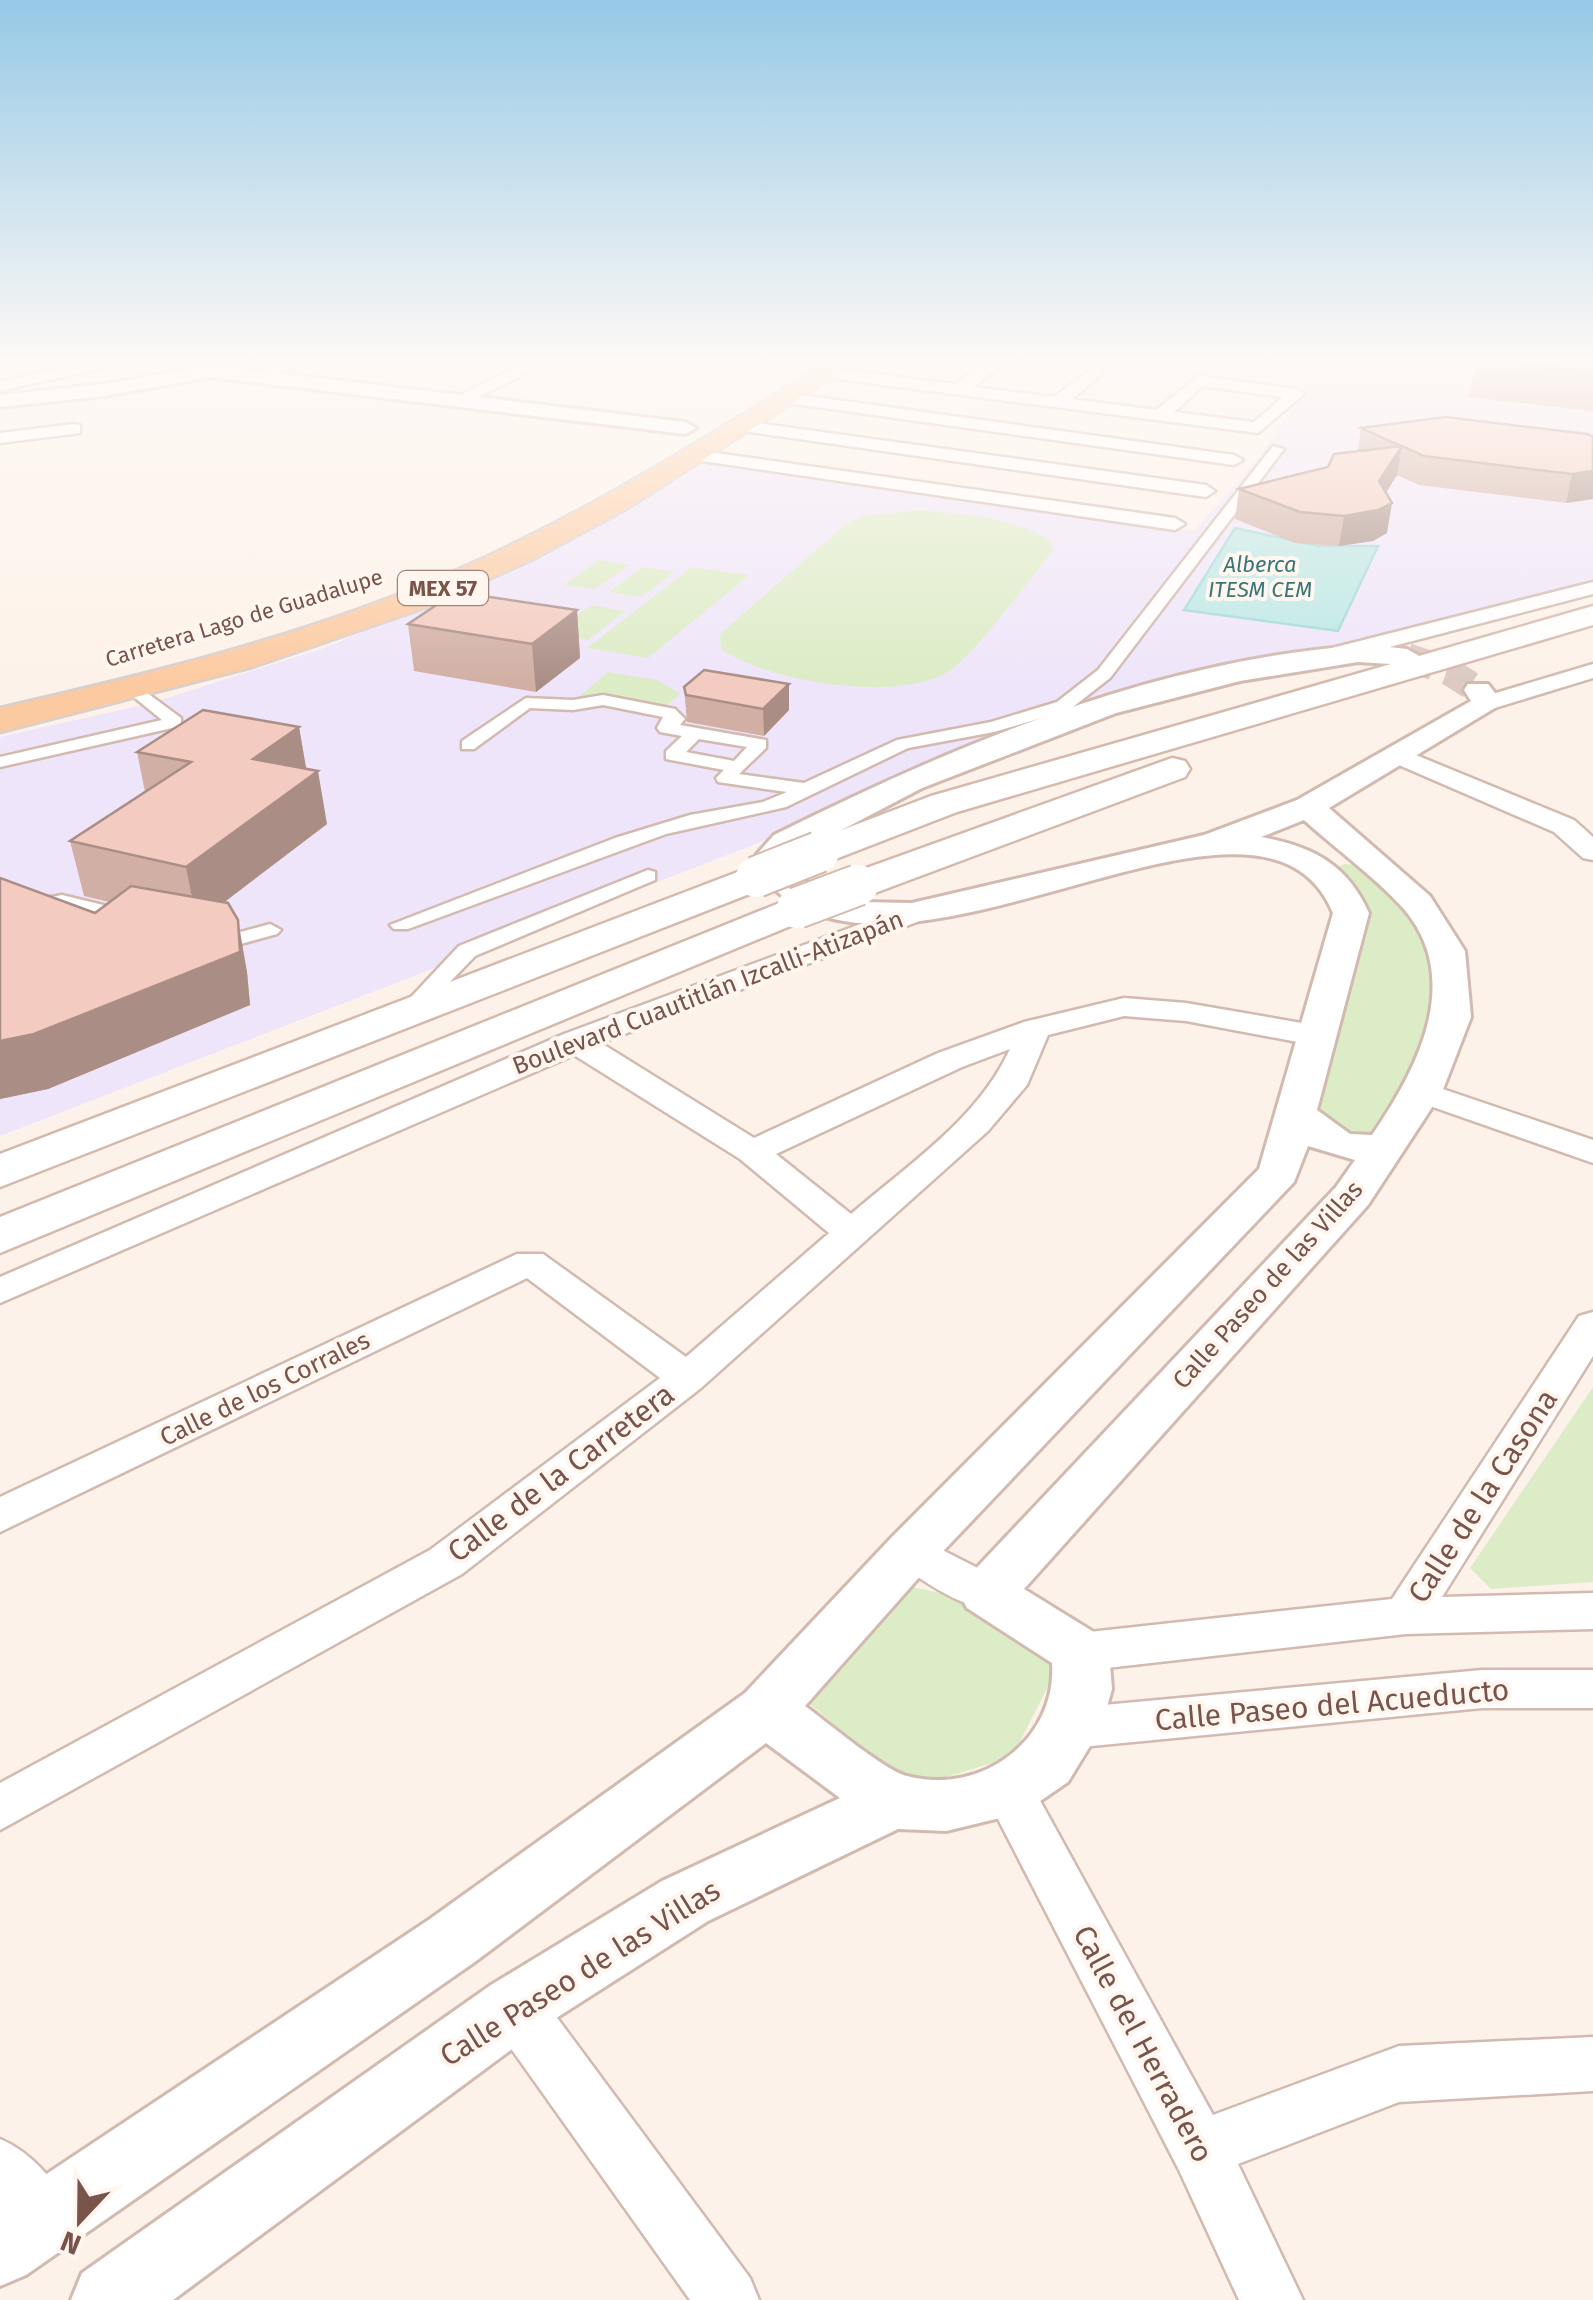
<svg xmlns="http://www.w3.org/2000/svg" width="1593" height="2300" viewBox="0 0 1593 2300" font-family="'Fira Sans',sans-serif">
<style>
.education{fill:#efe5fa}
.green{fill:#dcecc6}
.water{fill:#bce8e6;stroke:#a2dad8;stroke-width:2.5}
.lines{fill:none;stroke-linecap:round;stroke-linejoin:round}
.tertiary-tunnel{stroke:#dccac2;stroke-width:28;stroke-dasharray:28 14;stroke-linecap:butt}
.pedestrian-casing{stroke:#d2bab0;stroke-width:5}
.minor-casing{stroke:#d2bab0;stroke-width:5}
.tertiary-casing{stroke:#d2bab0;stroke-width:6}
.secondary-casing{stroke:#d5b9ad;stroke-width:5}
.primary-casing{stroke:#d9cfcd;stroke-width:5}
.pedestrian{fill:#fff;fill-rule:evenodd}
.minor{fill:#fff;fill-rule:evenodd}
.tertiary{fill:#fff;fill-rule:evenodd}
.secondary{fill:#fff;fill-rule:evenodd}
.primary{fill:#fccaa1;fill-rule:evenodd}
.secondary-bridge-casing{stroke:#d5b9ad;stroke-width:44;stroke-linecap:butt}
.secondary-bridge{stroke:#fff;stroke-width:40}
.wall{fill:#d1afa5}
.shaded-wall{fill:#aa8e86}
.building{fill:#f3cbc0;stroke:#aa8e86;stroke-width:2.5}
.labels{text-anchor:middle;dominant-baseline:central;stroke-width:8;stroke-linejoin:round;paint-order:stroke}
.far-water-label{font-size:22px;font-style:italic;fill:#3b7676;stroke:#fff6f0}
.shield{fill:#fff6f0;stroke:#a0857c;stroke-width:2.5}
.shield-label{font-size:22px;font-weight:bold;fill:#78544b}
.far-street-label{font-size:22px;fill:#78544b;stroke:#fff6f0}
.street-label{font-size:25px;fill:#78544b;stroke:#fff6f0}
.near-street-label{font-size:30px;fill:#78544b;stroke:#fff6f0}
</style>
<rect width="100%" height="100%" fill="#fdf2e9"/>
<!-- education -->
<path class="education" d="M1009 361H1245L1337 377 1355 361H1593V579L1330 650 1195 681 784 833 0 1136V737L151 703 324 648 536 559 708 461 1194 531 1257 459 1304 392Z"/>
<!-- green -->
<path class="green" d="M920 510C964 515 1010 516 1050 540L1053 551C1028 580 979 649 952 669 902 705 768 682 721 649L720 634 846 524 862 516Z
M599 560 629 565 595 589 564 585Z
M643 567 674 572 641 597 609 592Z
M692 567 749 575 648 658 587 648Z
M591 605 625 611 588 640 552 634Z
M608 672 657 680 680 694 661 710 580 696Z
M1345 864C1410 865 1456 967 1441 1025 1433 1054 1398 1106 1383 1135L1340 1136 1308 1113 1360 920 1332 869Z
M1593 1387V1582L1491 1589 1470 1568Z
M889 1585C957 1589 1013 1617 1057 1669L1012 1757 910 1788 794 1691Z"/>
<!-- water -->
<path class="water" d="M1235 528 1318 546H1378L1338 631 1184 610Z"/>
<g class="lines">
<!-- tertiary-tunnel -->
<path class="tertiary-tunnel" d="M1407 657 1450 672 1478 690"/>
<defs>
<path id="pedestrian" d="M1273 446 1284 449 1110 678 1069 710 994 732 908 748 786 807 666 834 408 929H394L390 925 615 838 690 815 763 802 787 792 718 782 716 778 724 770 666 759V751L682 736 660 732 657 728 663 717 603 705 573 710 530 708 474 749H462V741L526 698 573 700 603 695 675 709 685 719 680 725 766 740V748L739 774 804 783 897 740 991 722 1057 702 1098 670ZM699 739 747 747 734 761 686 752Z
M135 684 181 718V726L0 767V757L162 720 129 693V685Z
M648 870 655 872V880L475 956 418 1015 410 1017 399 1010 459 946Z
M62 895 136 913 139 917 129 923 62 907 31 912 21 906 24 902Z
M270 924 281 930 277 934 230 947 199 941 196 936 207 930 230 935Z"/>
<path id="minor" d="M100 361H132L0 391V381Z
M176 361 210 365 237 361 211 376Z
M285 361H307L267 379 253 376Z
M529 361H550L464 404 450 400Z
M989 361 1006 362 973 387 1054 397 1095 367 1103 372 1101 375 1072 399 1156 410 1199 376 1296 389 1304 394 1258 433 829 378 821 373 829 368 955 384ZM1203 386 1283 397 1254 422 1174 412Z
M786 393 1234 455 1243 460 1234 465 780 402V394Z
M742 421 1206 485 1215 491 1206 497 736 430V422Z
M74 424 80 425V433L0 443V433Z
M695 450 1175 518 1185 524 1175 530 689 459 686 455Z
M1593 582V594L1328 663 1317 656 1320 651Z
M1593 664V678L1488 710 1476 703 1479 698Z
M1394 746 1574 820 1593 837V860L1583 858 1554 832 1385 759 1381 754Z
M912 905 922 908 927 914 922 920 601 1043 754 1138 938 1053 1024 1022 1124 998 1186 1003 1319 1026 1335 1036 1319 1046 1186 1021 1124 1016 1048 1035 1027 1085 988 1131 701 1388 462 1574 0 1830V1783L430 1550 660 1378 527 1278 0 1532V1497L517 1254H543L686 1357 829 1233 740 1159 574 1055 0 1303V1277L564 1034ZM1010 1049C978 1119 909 1164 851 1214L776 1154 962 1067Z
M1422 1082 1593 1140V1163L1410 1099 1405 1092 1410 1085Z
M1593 1312V1356L1442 1597 1593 1593V1629L1406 1634 1080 1671 1063 1665 1056 1652 1063 1639 1080 1633 1392 1599 1579 1316Z
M911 1534 1003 1581 1010 1593 1003 1605C968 1617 926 1580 895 1563L889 1551 895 1539Z
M1482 1670H1593V1708H1482L1071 1748 1054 1742 1046 1728 1054 1714 1071 1708Z
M1008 1769 1026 1775 1213 2115 1399 2046 1593 2037V2091L1399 2102 1238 2164 1303 2300H1239L1179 2170 983 1790 990 1775Z
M515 1981 535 1988 750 2278 759 2300H690L495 2026 487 2007 495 1988Z
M0 2139C33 2153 60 2185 73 2218L65 2240 43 2248 21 2240 0 2215Z"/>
<path id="tertiary" d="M211 365 685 422 696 428 685 434 211 377 105 396 0 407V395L105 384Z
M1371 645 1407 649 1421 657 1407 665 1358 662 1240 681 1116 713 922 788 790 857 788 866 795 876 835 897 859 902 912 903 1204 835 1297 800 1471 701 1464 690 1468 684H1488L1503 703 1329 808 1430 896 1465 951 1471 1017 1442 1092 1368 1205 1024 1589 1100 1636 1109 1652 1112 1689 1101 1728 1068 1782 1030 1808 1008 1816 946 1831 898 1829 708 1921 539 2029 173 2300H71L82 2273 491 1985 662 1881 840 1798 766 1743 476 1961 26 2275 0 2286V2205L430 1919 745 1693 892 1537 1259 1169 1333 913C1258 731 878 1046 754 866L757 854 774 835C959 743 1162 657 1371 645ZM1304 820C1336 849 1374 876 1403 908 1465 979 1417 1070 1372 1135L1350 1134 1317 1110 1369 913C1347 864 1312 846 1261 837ZM1308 1146 1355 1160 1336 1187 967 1578 959 1593 967 1608 1052 1663C1057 1739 982 1796 907 1776 885 1771 827 1722 805 1706L930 1565 1294 1182Z"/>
<path id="secondary" d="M1593 606V625L957 812 833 860H805L799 852 805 844 931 796Z
M1172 758 1185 761 1190 769 1185 777 872 894 858 897 844 894 838 885 844 876Z
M756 865 770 868 776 877 770 886 0 1187V1154Z
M797 896 812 899 818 908 812 917 0 1253V1217Z"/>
<path id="primary" d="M829 361H858L626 509 531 560 427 607 252 667 0 732V708C136 677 272 644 402 593 553 534 692 447 829 361Z"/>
</defs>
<!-- pedestrian casing -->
<use href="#pedestrian" class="pedestrian-casing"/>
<!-- minor casing -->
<use href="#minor" class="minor-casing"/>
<!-- tertiary casing -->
<use href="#tertiary" class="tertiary-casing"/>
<!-- secondary casing -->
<use href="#secondary" class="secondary-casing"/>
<!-- primary casing -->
<use href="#primary" class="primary-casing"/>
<!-- pedestrian -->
<use href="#pedestrian" class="pedestrian"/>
<!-- minor -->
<use href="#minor" class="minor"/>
<!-- tertiary -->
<use href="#tertiary" class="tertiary"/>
<!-- secondary -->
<use href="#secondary" class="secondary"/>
<!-- primary -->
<use href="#primary" class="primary"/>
<defs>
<path id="secondary-bridge" d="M756 877 819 852
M797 908 858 885"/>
</defs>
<!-- secondary-bridge casing -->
<use href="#secondary-bridge" class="secondary-bridge-casing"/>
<!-- secondary-bridge -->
<use href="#secondary-bridge" class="secondary-bridge"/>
</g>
<!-- wall -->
<path class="wall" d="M1476 361H1593V411L1468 397Z
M1361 428 1593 436V499L1566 503 1419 485 1397 475 1386 493 1387 533 1373 541 1339 546 1295 543 1235 519 1239 489 1328 467 1358 451Z
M577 610 580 658 536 692 414 671 408 624Z
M789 684V710L764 736 687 722 684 687Z
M299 727 306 769 327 824 224 902 247 972 250 1005 48 1089 0 1099V878L95 913 109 902 84 896 70 841 145 792 137 752Z"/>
<!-- shaded-wall -->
<path class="shaded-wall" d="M1402 446 1397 475 1374 511 1379 481Z
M1593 471V499L1566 503 1572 474Z
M1392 503 1387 533 1373 541 1339 546 1344 516Z
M577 610 580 658 536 692 532 644Z
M789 684V710L764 736 763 709Z
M299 727 308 779 253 759Z
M318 771 327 824 197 923 186 867Z
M238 920 247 972 250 1005 48 1089 0 1099V1041Z"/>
<!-- building -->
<path class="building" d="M1483 361H1593V372Z
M1446 417 1587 434 1593 436V471L1572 474 1424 456 1402 446 1379 481 1392 503 1378 510 1344 516 1300 512 1239 489 1328 467 1334 454 1401 446 1361 428Z
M456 592 577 610 532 644 408 624Z
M704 670 789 684 763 709 686 695 684 687Z
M203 710 299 727 253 759 318 771 186 867 70 841 191 762 137 752Z
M0 878 95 913 131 886 228 903 238 920 240 952 34 1034 0 1041Z"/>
<!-- sky -->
<linearGradient id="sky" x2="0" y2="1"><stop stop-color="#96c9e7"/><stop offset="0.53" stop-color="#fef9f5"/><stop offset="1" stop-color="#fef9f5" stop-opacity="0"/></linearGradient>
<rect width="1593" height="683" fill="url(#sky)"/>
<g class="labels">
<!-- far-water labels -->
<g class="far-water-label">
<text x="1260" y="564">Alberca<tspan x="1260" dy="25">ITESM CEM</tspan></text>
</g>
<!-- shield labels -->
<rect class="shield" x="398" y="571" width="90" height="34" rx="8"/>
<g class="shield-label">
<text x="443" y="588">MEX 57</text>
</g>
<!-- far-street labels -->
<g class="far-street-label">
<text transform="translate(244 618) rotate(-17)">Carretera Lago de Guadalupe</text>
</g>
<!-- street labels -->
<g class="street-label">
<text transform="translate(708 993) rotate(-21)">Boulevard Cuautitlán Izcalli-Atizapán</text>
<text transform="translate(1268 1285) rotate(-48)">Calle Paseo de las Villas</text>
<text transform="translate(265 1389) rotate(-26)">Calle de los Corrales</text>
</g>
<!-- near-street labels -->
<g class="near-street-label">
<text transform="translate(561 1473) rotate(-37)">Calle de la Carretera</text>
<text transform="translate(1483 1496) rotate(-57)">Calle de la Casona</text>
<text transform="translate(1332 1705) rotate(-5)">Calle Paseo del Acueducto</text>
<text transform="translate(580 1973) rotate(-32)">Calle Paseo de las Villas</text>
<text transform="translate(1143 2044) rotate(62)">Calle del Herradero</text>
</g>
</g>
<!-- north arrow -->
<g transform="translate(80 2220) rotate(202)" stroke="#fff6f0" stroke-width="8" paint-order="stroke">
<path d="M0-8L18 38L0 25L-18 38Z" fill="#78544b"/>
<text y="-15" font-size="28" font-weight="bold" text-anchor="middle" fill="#78544b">N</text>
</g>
</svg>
